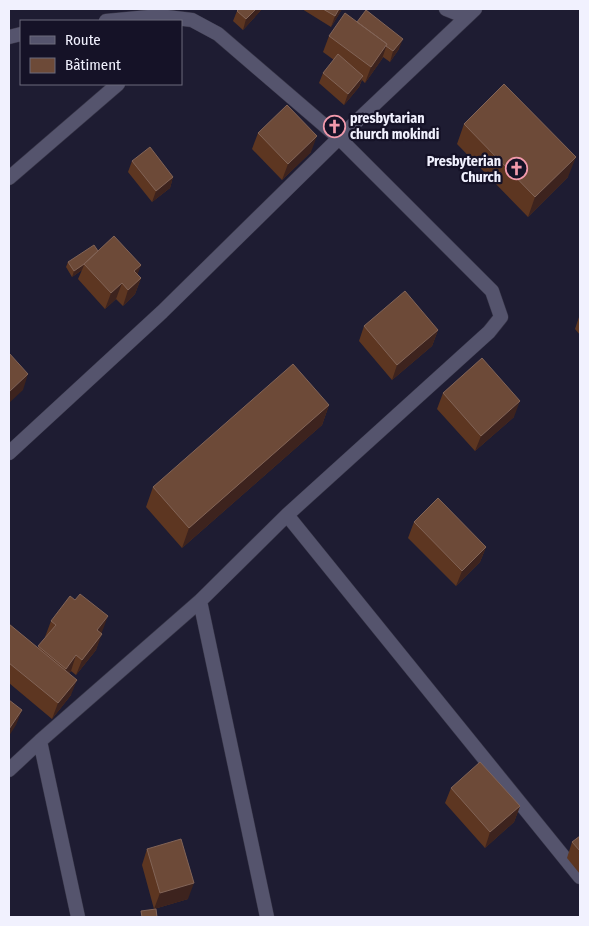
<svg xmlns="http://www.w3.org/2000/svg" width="589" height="926" viewBox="0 0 589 926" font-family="'Fira Sans Condensed',sans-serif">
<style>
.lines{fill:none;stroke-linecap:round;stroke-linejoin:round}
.minor-casing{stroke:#373547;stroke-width:15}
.minor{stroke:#55546d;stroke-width:14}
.wall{fill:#5d3621}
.shaded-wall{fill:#3d231e}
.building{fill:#6d4a38;stroke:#826457}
.labels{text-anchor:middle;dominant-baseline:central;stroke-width:4.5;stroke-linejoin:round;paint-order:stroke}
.poi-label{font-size:14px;font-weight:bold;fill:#f1f1fe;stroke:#151227;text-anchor:start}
</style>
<rect width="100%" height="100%" fill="#1e1c32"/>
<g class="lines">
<defs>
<path id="minor" d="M446 9 466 17
M9 37 21 34
M9 178 118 84
M9 453 162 312 339 138 475 9
M287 515 580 877
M200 601 267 917
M40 741 78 917
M9 770 40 741 200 601 287 515 489 332 501 317 492 291 339 138 218 34 192 20 159 16 106 21"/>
</defs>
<!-- minor casing -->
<use href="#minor" class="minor-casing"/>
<!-- minor -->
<use href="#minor" class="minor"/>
</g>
<!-- wall -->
<path class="wall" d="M239 9H262L243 30 233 21 237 11Z
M302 9H342L331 27Z
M357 22 399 49 390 62 383 57 382 59 365 83 362 80 359 87 344 105 319 83 323 73 334 60 323 52 329 36Z
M464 124 568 177 528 217 457 144Z
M258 133 311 152 282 180 252 149Z
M132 161 173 177 170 188 152 202 128 172Z
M98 251 141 265 137 274 141 278 135 294 123 306 116 299 105 309 78 279 82 270 72 277 66 267 68 262Z
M580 314V335L575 329Z
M364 326 438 330 432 346 392 380 359 341Z
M443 393 514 417 475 451 437 409Z
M329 405 322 425 182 548 146 507 153 487Z
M414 522 486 547 480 562 456 586 408 538Z
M51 621 102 632 101 633 96 650 76 675 71 671 69 673 71 695 52 719 9 683V624L38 648 46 637H45Z
M451 788 520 806 514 822 485 848 445 803Z
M580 836V874L567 858 572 842Z
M147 849 188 899 154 909 142 865Z"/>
<!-- shaded-wall -->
<path class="shaded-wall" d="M256 9H262L243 30 246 19Z
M339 9H342L331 27 335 16Z
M403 39 399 49 390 62 393 51Z
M387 44 382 59 365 83 371 67Z
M363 76 359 87 344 105 348 94Z
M317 136 311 152 282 180 288 164Z
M576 157 568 177 528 217 535 197Z
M173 177 170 188 152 202 156 191Z
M84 265 82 270 72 277 74 271Z
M141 265 135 281 134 271Z
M141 278 135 294 123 306 128 290Z
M122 283 116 299 105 309 111 293Z
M438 330 432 346 392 380 397 365Z
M28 374 23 390 9 403V392Z
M520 401 514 417 475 451 481 436Z
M329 405 322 425 182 548 189 528Z
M486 547 480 562 456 586 462 571Z
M108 616 102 632 91 645 97 630Z
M102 634 96 650 76 675 82 660Z
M76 655 71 671 60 684 66 669Z
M77 680 71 695 52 719 58 703Z
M22 710 16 725 9 736V729Z
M520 806 514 822 485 848 490 832Z
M194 883 188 899 154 909 160 893Z"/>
<!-- building -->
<path class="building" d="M239 9H256L246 19 237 11Z
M323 9H339L335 16Z
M366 10 403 39 393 51 386 46 387 44 357 22Z
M345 13 387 44 371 67 329 36Z
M338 54 363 76 348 94 323 73Z
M504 84 576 157 535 197 464 124Z
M287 105 317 136 288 164 258 133Z
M150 147 173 177 156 191 132 161Z
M114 236 141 265 134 271 141 278 128 290 122 283 111 293 84 264Z
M94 245 98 251 84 264 74 271 68 262Z
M405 291 438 330 397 365 364 326Z
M9 353 28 374 9 392Z
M482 358 520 401 481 436 443 393Z
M293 364 329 405 189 528 153 487Z
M438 498 486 547 462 571 414 522Z
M80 594 108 616 97 630 102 634 82 660 76 655 66 669 38 646 56 625 51 621 70 596 75 600Z
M9 624 77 680 58 703 9 663Z
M9 700 22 710 9 729Z
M480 762 520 806 490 832 451 788Z
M580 836V851L572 842Z
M181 839 194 883 160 893 147 849Z
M156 909 157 917H142L141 911Z"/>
<!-- icons -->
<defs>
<symbol id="church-ring" viewBox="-11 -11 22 22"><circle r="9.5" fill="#151227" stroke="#f29aac" stroke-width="1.5"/><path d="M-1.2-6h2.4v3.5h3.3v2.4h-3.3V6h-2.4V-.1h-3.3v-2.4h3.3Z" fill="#f29aac"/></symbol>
</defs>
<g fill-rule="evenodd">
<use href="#church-ring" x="322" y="114" width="25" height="25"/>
<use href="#church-ring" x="504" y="156" width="25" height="25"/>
</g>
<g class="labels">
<!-- poi labels -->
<g class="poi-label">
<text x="350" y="118">presbytarian<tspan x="350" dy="16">church mokindi</tspan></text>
<text x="501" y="161" text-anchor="end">Presbyterian<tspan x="501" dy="16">Church</tspan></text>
</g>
</g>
<!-- border -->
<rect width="589" height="926" fill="none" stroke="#f1f1fe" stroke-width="20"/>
<!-- legend -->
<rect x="20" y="20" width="162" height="65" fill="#151227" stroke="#6d6b7d"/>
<rect x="30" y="36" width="25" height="8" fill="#55546d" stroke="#6d6b7d"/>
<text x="65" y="45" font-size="15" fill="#f1f1fe">Route</text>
<rect x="30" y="58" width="25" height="15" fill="#6d4a38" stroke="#6d6b7d"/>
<text x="65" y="70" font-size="15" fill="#f1f1fe">Bâtiment</text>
</svg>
